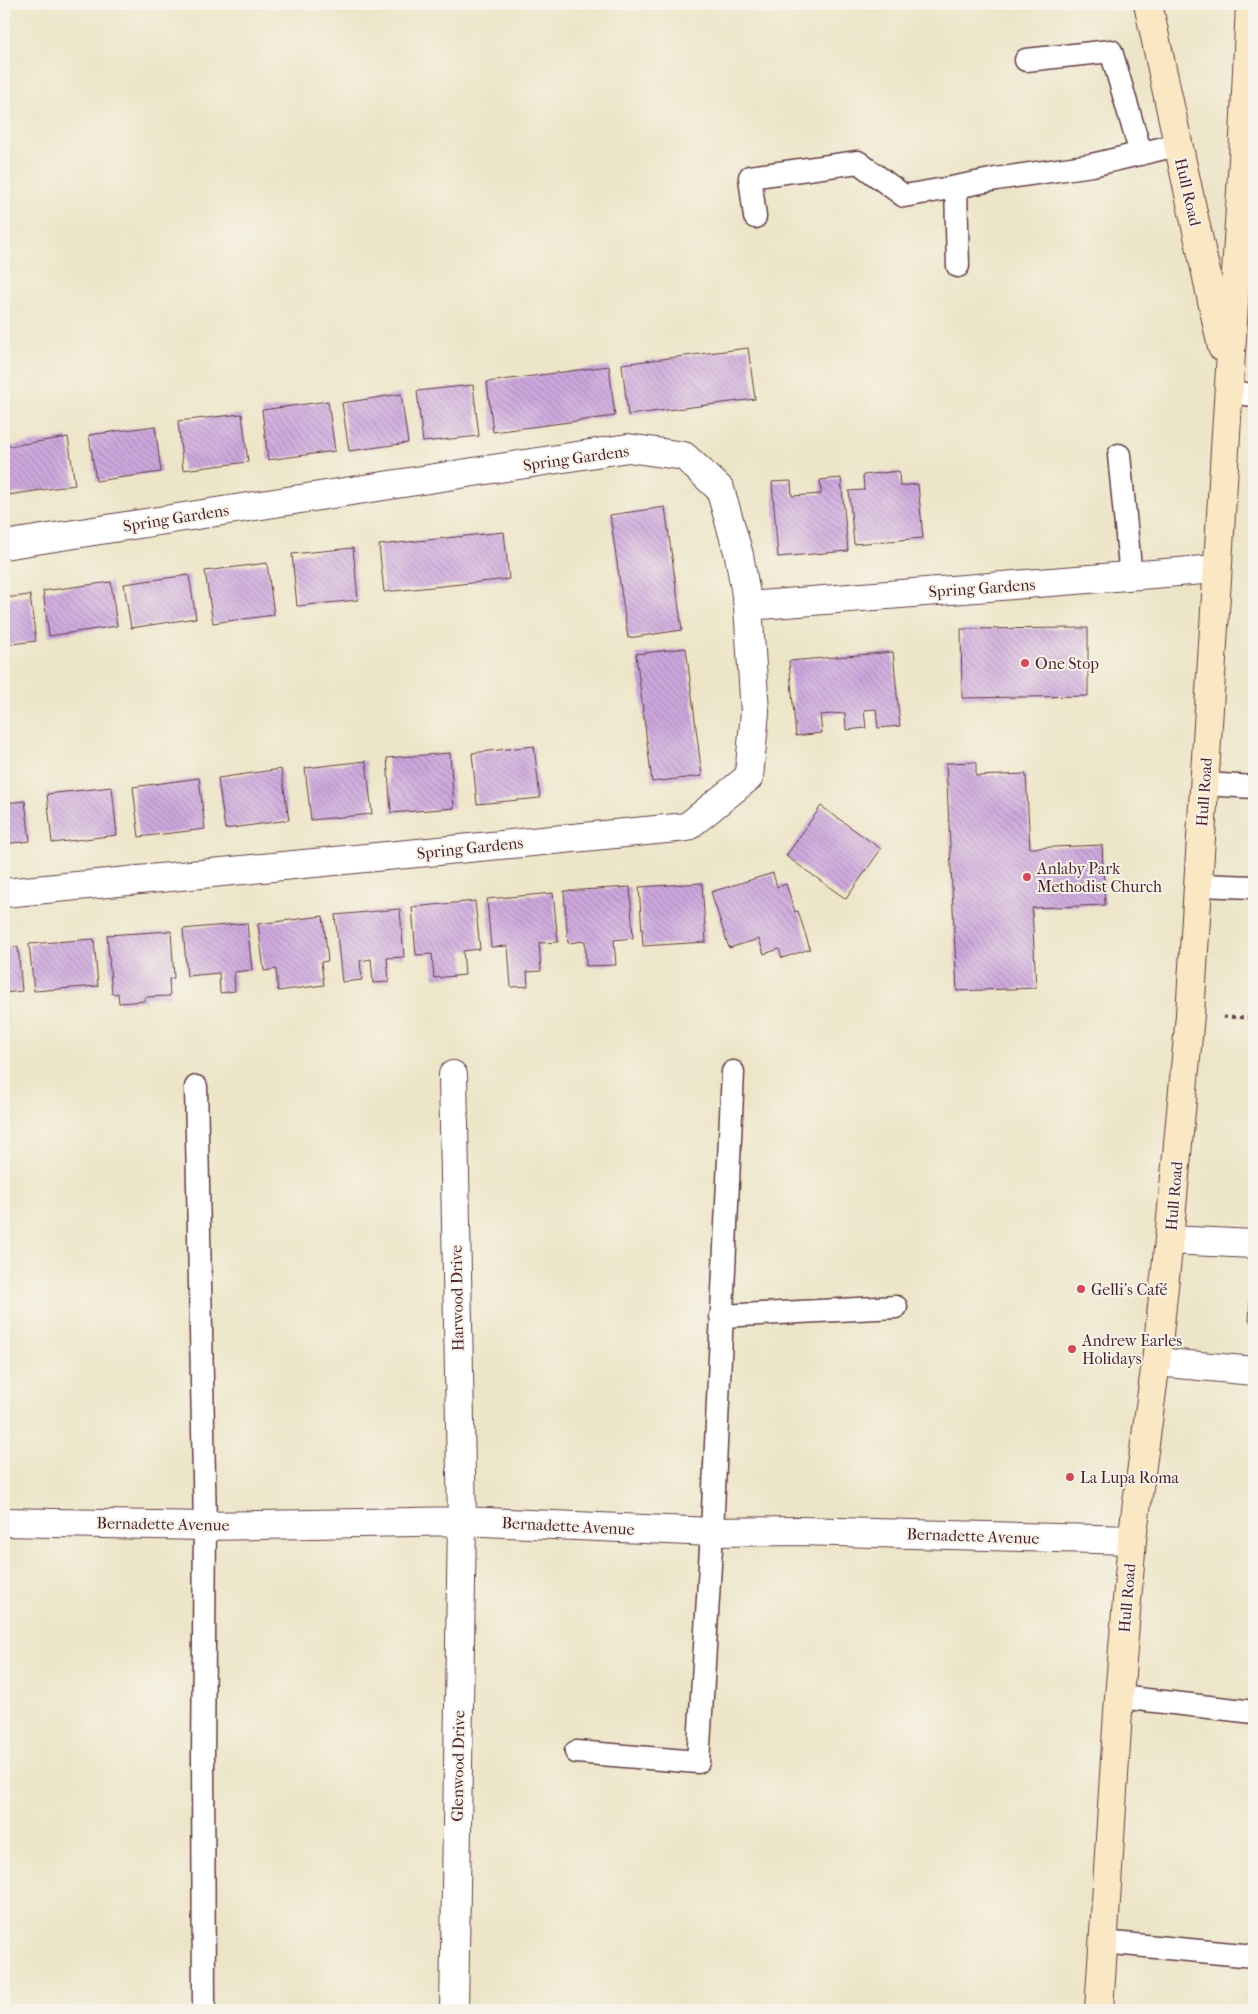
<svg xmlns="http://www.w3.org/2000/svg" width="1258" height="2014" viewBox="0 0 1258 2014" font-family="'IM FELL French Canon',serif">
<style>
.building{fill:url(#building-back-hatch)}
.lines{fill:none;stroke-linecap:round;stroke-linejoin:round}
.lane-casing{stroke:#623d43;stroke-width:25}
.street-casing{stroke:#623d43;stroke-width:30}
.secondary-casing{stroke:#623d43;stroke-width:30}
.path{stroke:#623d43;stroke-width:3;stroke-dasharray:4 4;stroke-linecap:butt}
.lane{stroke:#fff;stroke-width:22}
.street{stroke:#fff;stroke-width:28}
.secondary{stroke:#fae7c3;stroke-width:28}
.poi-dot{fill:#d1495b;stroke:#f7f3e8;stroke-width:2}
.labels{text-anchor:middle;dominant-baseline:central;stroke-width:4;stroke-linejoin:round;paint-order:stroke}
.street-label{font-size:16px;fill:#4a1f2b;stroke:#f7f3e8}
.poi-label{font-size:16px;fill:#4a1f2b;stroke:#f7f3e8;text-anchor:start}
</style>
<defs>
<pattern id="building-back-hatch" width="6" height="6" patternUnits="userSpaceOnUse" patternTransform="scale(1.25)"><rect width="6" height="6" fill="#cda8de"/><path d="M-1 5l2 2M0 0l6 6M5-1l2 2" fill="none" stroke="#a888b4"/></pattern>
</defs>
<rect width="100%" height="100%" fill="#f7f3e8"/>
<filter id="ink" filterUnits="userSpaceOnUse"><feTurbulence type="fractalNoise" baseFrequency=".02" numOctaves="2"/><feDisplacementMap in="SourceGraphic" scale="10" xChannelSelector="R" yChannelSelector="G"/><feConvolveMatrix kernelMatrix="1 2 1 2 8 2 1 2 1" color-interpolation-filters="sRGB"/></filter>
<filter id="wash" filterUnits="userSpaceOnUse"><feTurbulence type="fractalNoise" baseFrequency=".0096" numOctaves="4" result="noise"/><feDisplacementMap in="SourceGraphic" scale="20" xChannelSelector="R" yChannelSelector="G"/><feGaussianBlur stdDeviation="1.12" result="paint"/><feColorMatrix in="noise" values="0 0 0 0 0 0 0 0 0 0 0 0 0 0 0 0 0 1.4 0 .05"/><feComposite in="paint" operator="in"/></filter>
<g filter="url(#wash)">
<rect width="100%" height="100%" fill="#ede5c8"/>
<g id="blocks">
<!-- building -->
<path class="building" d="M748 348 755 399 628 415 622 364Z
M609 366 615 416 493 432 487 382Z
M473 385 479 436 423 442 417 391Z
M401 394 408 443 349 451 342 403Z
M328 401 335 451 268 460 262 410Z
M242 414 248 462 183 470 178 421Z
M155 426 161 472 96 481 89 435Z
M68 437 75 485 8 495 4 464V447Z
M899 471 900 486 918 484 923 538 854 544 849 491 864 490 863 475Z
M841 478 848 551 778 557 772 482 791 481 792 496 821 494 820 480Z
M665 507 682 630 628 638 610 515Z
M504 532 509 579 384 592 379 545Z
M353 548 358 600 297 606 292 554Z
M267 563 274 615 213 623 205 571Z
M189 575 196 618 131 628 124 584Z
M111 582 117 626 49 636 43 591Z
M30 595 36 641 4 645V598Z
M1088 628V696L962 698 961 629Z
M686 648 702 776 652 782 636 654Z
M893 652 900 726 878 728 876 709 864 710 866 728 846 730 845 713 820 715 822 733 796 736 789 661Z
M534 746 540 798 477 804 472 753Z
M450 753 454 808 391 813 387 758Z
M366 761 372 814 311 820 305 768Z
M976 762V776L1026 774 1030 848 1102 845 1105 905 1032 908 1036 988 957 991 946 763Z
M281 769 289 820 225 829 218 778Z
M199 778 205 829 139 837 133 787Z
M112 787 117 835 52 843 47 794Z
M25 801 30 841 4 844V803Z
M821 806 881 849 846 899 786 856Z
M773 873 777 887 786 884 795 912 798 911 810 949 782 958 779 949 764 954 759 939 729 948 711 892Z
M702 883 706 942 643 946 639 887Z
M630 887 633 938 614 940 616 965 586 966 585 941 568 943 564 891Z
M553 893 558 942 539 943 541 971 527 972 528 986 511 987 508 946 491 947 487 899Z
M475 901 480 949 463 951 465 975 434 978 432 954 416 955 412 907Z
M400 909 404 957 387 958 389 982 373 983 371 959 360 961 362 980 342 982 335 915Z
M323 916 328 961 321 962 324 985 278 991 276 969 264 971 258 924Z
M247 923 252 970 234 972 235 991 220 993 219 973 187 976 183 929Z
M171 931 174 978 169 979 170 996 145 997V1001L119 1003 118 993 112 994 107 935Z
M94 939 98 986 34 991 29 944Z
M18 947 22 991 4 993V948Z
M4 996 8 1021 4 1022Z
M1252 1265H1254V1321H1249Z"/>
</g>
</g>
<g filter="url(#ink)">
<use href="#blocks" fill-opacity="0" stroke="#623d43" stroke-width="1"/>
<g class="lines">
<defs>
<path id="lane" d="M1026 60 1111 51 1141 154
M755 217 750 177 858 162 904 196 956 187
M958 266 956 187 996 179 1092 165 1177 145
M1228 392 1254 395
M1119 455 1131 577
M1205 784 1254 787
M1198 885 1254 887
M196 1087 205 1526 203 1756 204 2010
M721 1316 896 1307
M1119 1697 1254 1712
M576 1752 698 1762 712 1532 733 1072
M1102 1942 1254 1956"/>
<path id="street" d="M4 545 628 448 684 456 720 489 739 555 748 606 755 712 749 777 687 827 4 893
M748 606 1216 569
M453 1075 462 1521 454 2010
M1169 1240 1254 1244
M1156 1362 1254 1371
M4 1522 205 1526 462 1521 712 1532 800 1531 1132 1540"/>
<path id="secondary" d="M1148 4 1222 347
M1099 2010 1119 1697 1132 1540 1156 1362 1169 1240 1190 1015 1243 159 1250 4"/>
</defs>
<!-- lane casing -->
<use href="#lane" class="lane-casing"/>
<!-- street casing -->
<use href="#street" class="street-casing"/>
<!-- secondary casing -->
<use href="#secondary" class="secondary-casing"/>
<!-- path -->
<path class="path" d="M1223 1017 1254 1018"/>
<!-- lane -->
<use href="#lane" class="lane"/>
<!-- street -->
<use href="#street" class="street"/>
<!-- secondary -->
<use href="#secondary" class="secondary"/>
</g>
</g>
<!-- markers -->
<g class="poi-dot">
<circle cx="1025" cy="663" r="5"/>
<circle cx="1027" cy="877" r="5"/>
<circle cx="1081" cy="1289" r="5"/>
<circle cx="1072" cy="1349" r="5"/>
<circle cx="1070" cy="1477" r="5"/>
</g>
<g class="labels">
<!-- street labels -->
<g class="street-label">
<text transform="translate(1188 192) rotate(77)">Hull Road</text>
<text transform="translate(576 458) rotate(-8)">Spring Gardens</text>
<text transform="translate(176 518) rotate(-9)">Spring Gardens</text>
<text transform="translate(982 588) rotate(-4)">Spring Gardens</text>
<text transform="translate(1204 792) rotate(-86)">Hull Road</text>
<text transform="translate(470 848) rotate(-6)">Spring Gardens</text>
<text transform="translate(1174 1196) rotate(-85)">Hull Road</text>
<text transform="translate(457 1298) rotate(-91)">Harwood Drive</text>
<text transform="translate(163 1524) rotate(1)">Bernadette Avenue</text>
<text transform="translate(568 1526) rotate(3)">Bernadette Avenue</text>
<text transform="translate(973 1536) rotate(2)">Bernadette Avenue</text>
<text transform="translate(1127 1598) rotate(-85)">Hull Road</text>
<text transform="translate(458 1766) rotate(-89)">Glenwood Drive</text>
</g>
<!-- poi labels -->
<g class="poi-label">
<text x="1035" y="663">One Stop</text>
<text x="1037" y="868">Anlaby Park<tspan x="1037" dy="18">Methodist Church</tspan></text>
<text x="1091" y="1289">Gelli's Café</text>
<text x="1082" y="1340">Andrew Earles<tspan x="1082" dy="18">Holidays</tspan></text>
<text x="1080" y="1477">La Lupa Roma</text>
</g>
</g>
<!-- margin -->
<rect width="1258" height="2014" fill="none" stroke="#f7f3e8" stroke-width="20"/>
</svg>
